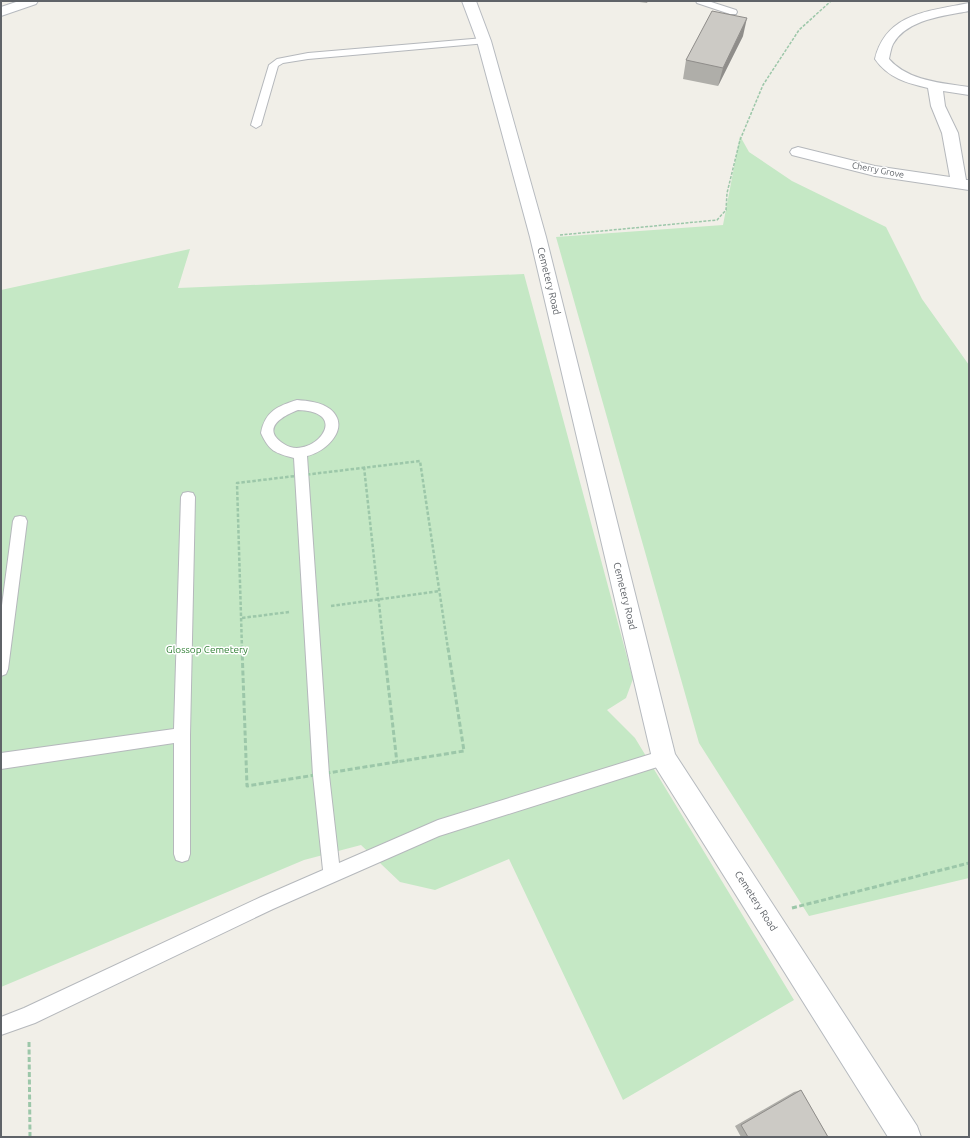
<svg xmlns="http://www.w3.org/2000/svg" width="970" height="1138" viewBox="0 0 970 1138" font-family="Ubuntu,sans-serif">
<style>
.green{fill:#c5e8c5}
.lines{fill:none;stroke-linecap:round;stroke-linejoin:round}
.lane-casing{stroke:#b5b8bc;stroke-width:2}
.street-casing{stroke:#b5b8bc;stroke-width:2}
.secondary-casing{stroke:#b6babf;stroke-width:2}
.path-far2{stroke:#9cc7a9;stroke-width:1.5;stroke-dasharray:3 1.5;stroke-linecap:butt}
.path-far1{stroke:#9cc7a9;stroke-width:2.5;stroke-dasharray:3.5 2;stroke-linecap:butt}
.path{stroke:#9cc7a9;stroke-width:3;stroke-dasharray:5 2.5;stroke-linecap:butt}
.lane{fill:#fff;fill-rule:evenodd}
.street{fill:#fff;fill-rule:evenodd}
.secondary{fill:#fff;fill-rule:evenodd}
.wall{fill:#afaea9}
.shaded-wall{fill:#8f8d8a}
.building{fill:#cccac5;stroke:#8f8d8a}
.labels{text-anchor:middle;dominant-baseline:central;stroke-width:3;stroke-linejoin:round;paint-order:stroke}
.far-street-label{font-size:9px;fill:#5f6368;stroke:#fff}
.street-label{font-size:10px;fill:#5f6368;stroke:#fff}
.park-label{font-size:10px;fill:#348238;stroke:#fff}
</style>
<rect width="100%" height="100%" fill="#f1efe8"/>
<!-- green -->
<path class="green" d="M740 136 749 152 792 181 886 227 922 299 969 365V878L809 916 699 743 556 237 723 225Z
M190 249 178 288 524 274 633 679 626 698 607 710 635 738 794 1000 623 1100 509 859 435 890 400 882 361 845 304 860 1 987V290Z"/>
<g class="lines">
<defs>
<path id="lane" d="M696 1H708L736 10 737 12 736 14H730L697 3Z
M484 38 488 41 487 43 308 59 283 63 278 66 261 125 256 128 251 125 269 65 277 59 308 53Z
M297 400C308 401 321 402 330 409 352 427 326 452 307 456L329 775 339 863 438 820 664 750 670 753 672 758 670 763 439 836 273 909 35 1023 1 1035V1017L24 1008 261 897 323 870 313 775 294 458C275 453 269 451 261 433 265 411 278 406 297 400ZM298 410C355 412 310 462 284 444 260 429 282 416 298 410Z
M188 492 193 493 195 497 190 735V854L188 860 182 862 176 860 174 854V743L1 769V753L174 729 181 497 183 493Z
M20 516 25 517 27 521 8 669 6 674 1 676V613L13 521 15 517Z"/>
<path id="street" d="M969 3V11C944 16 907 19 893 44 891 48 890 54 889 59 908 81 942 83 969 87V95L943 91 945 106 958 133 966 180H969V190L875 176 792 155 790 152 792 149 798 147 875 166 950 177 942 133 931 106 928 88C907 83 888 78 875 59 886 13 929 11 969 3Z"/>
<path id="secondary" d="M19 1H38L36 4 1 16V7Z
M462 1H476L491 41 546 237 675 754 917 1126 921 1137H888L655 766 652 758 530 237 477 41Z"/>
</defs>
<!-- lane casing -->
<use href="#lane" class="lane-casing"/>
<!-- street casing -->
<use href="#street" class="street-casing"/>
<!-- secondary casing -->
<use href="#secondary" class="secondary-casing"/>
<!-- path-far2 -->
<path class="path-far2" d="M560 235 717 220 726 210 727 193 740 140 763 85 799 30 831 1"/>
<!-- path-far1 -->
<path class="path-far1" d="M364 467 384 649
M331 606 440 591
M242 618 289 612
M242 649 237 483 420 461 448 649"/>
<!-- path -->
<path class="path" d="M242 648 247 786 464 751 448 648
M384 648 397 763
M792 908 969 863
M29 1042 30 1137"/>
<!-- lane -->
<use href="#lane" class="lane"/>
<!-- street -->
<use href="#street" class="street"/>
<!-- secondary -->
<use href="#secondary" class="secondary"/>
</g>
<!-- wall -->
<path class="wall" d="M632 1H648L647 3Z
M743 36 718 86 683 79 686 60Z
M801 1090 828 1137H741L735 1126 794 1092Z"/>
<!-- shaded-wall -->
<path class="shaded-wall" d="M747 18 743 36 718 86 723 68Z"/>
<!-- building -->
<path class="building" d="M712 11 747 18 723 68 686 60Z
M801 1090 828 1137H748L741 1125Z"/>
<g class="labels">
<!-- far-street labels -->
<g class="far-street-label">
<text transform="translate(878 170) rotate(11)">Cherry Grove</text>
</g>
<!-- street labels -->
<g class="street-label">
<text transform="translate(549 281) rotate(76)">Cemetery Road</text>
<text transform="translate(625 596) rotate(76)">Cemetery Road</text>
<text transform="translate(756 901) rotate(57)">Cemetery Road</text>
</g>
<!-- park labels -->
<g class="park-label">
<text x="207" y="649">Glossop Cemetery</text>
</g>
</g>
<!-- border -->
<rect width="970" height="1138" fill="none" stroke="#5f6368" stroke-width="4"/>
</svg>
